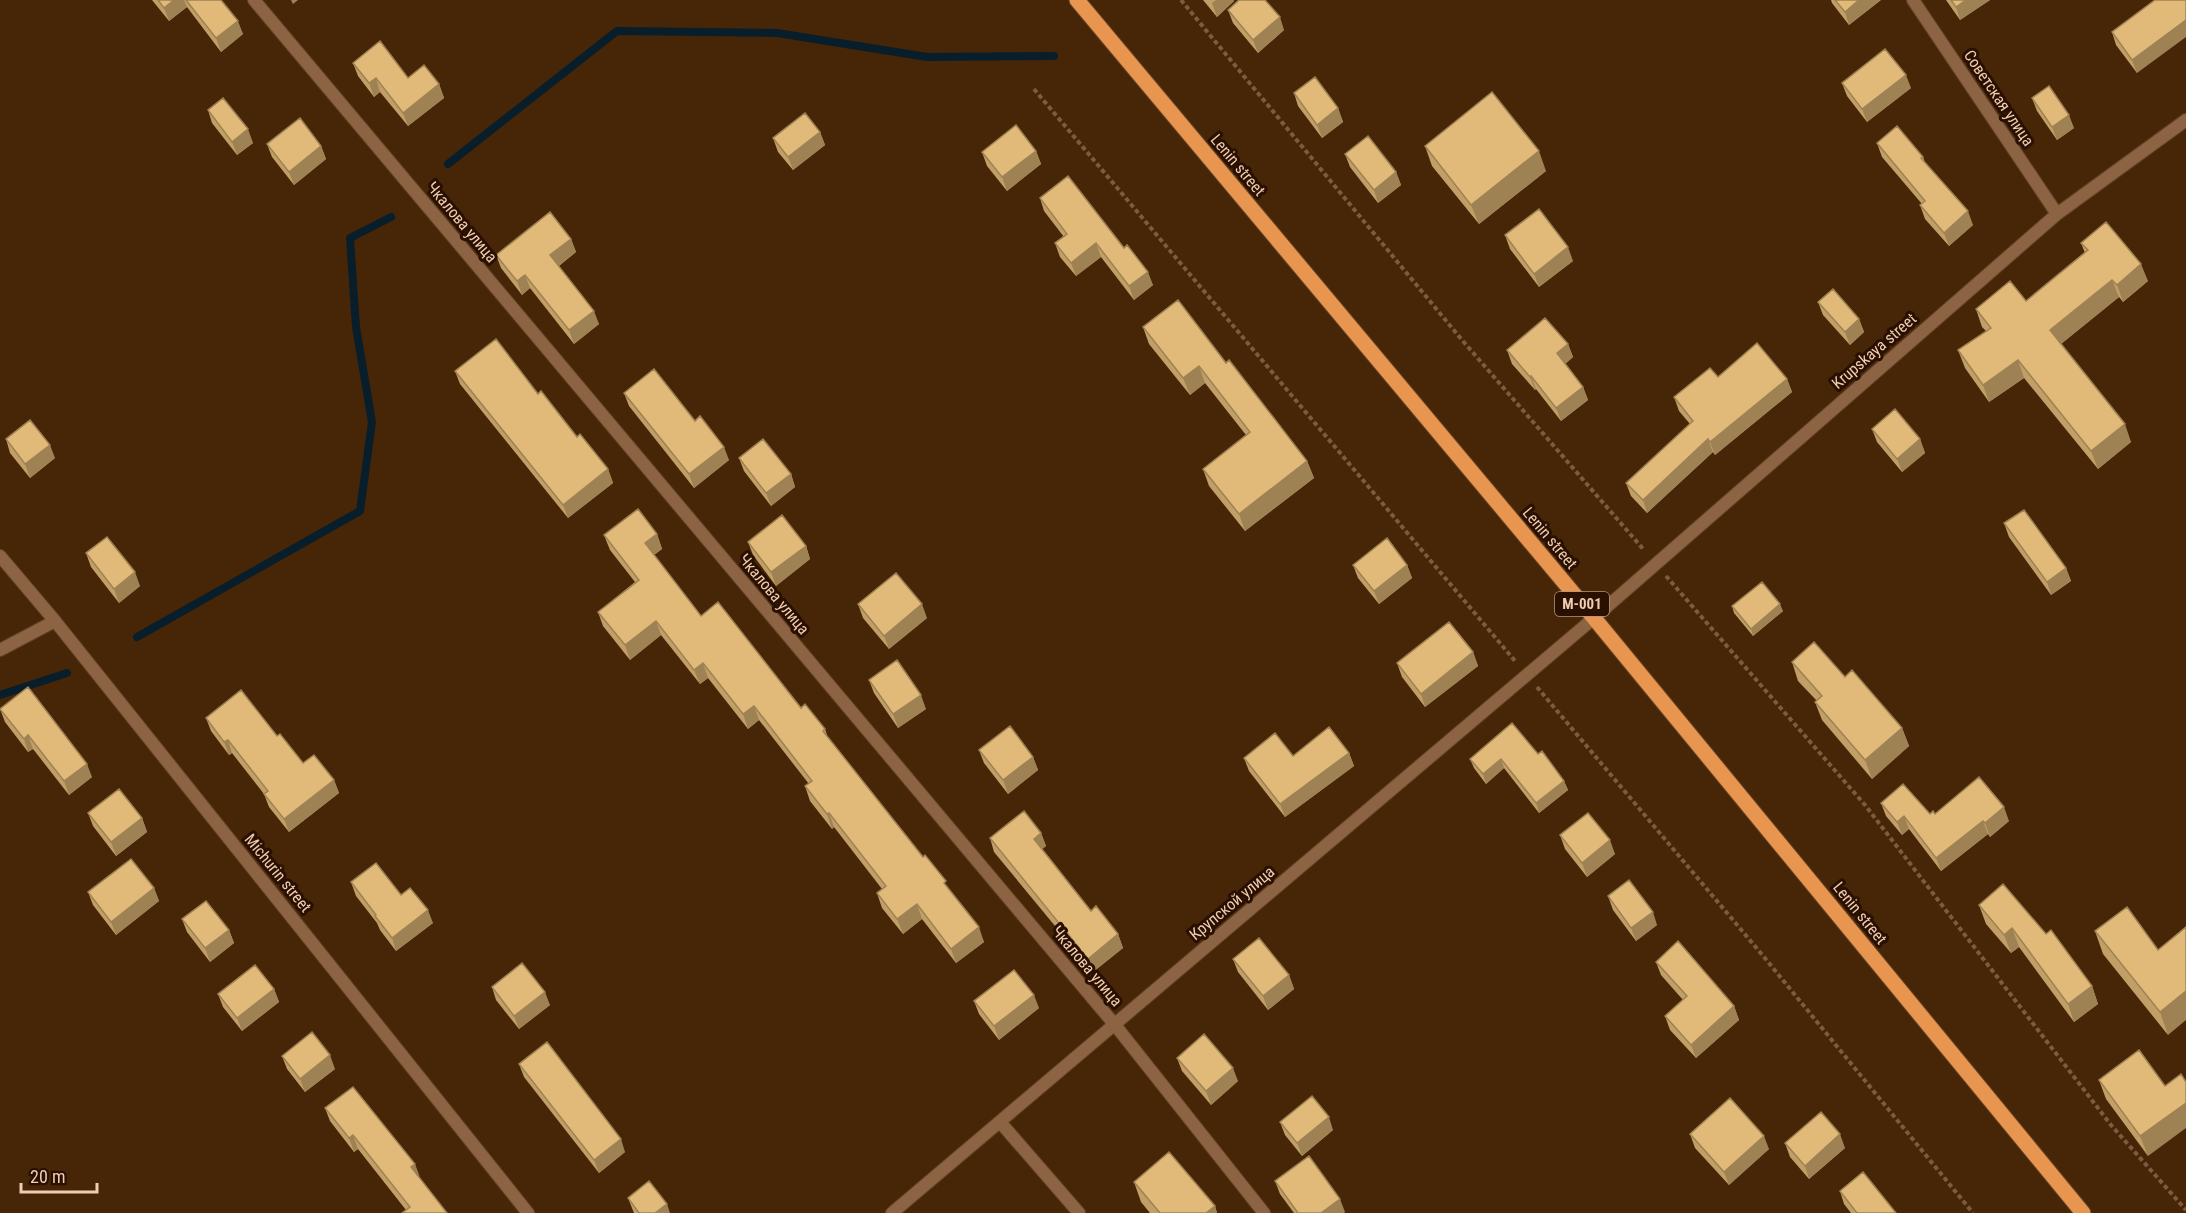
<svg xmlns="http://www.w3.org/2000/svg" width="2186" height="1213" viewBox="0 0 2186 1213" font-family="'Roboto Condensed',sans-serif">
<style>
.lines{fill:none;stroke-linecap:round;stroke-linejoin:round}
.stream{stroke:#081e2b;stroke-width:8}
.minor-casing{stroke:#654427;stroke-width:14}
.primary-casing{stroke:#654427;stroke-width:17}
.path{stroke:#7d5b3e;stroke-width:4;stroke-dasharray:4.5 3;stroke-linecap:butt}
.minor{stroke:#8c6444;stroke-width:12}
.primary{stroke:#e8954f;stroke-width:15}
.wall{fill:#c29f67}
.shaded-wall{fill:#9e8254}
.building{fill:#e1b978;stroke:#9e8254;stroke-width:1.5}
.labels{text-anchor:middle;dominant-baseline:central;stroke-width:6;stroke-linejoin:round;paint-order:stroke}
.shield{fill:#291000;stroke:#b4947d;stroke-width:1.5}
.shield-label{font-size:15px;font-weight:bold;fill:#f0ccb2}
.street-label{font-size:16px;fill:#f0ccb2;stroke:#291000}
</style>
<rect width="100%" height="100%" fill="#472608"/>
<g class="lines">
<!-- stream -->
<path class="stream" d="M448 164 617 31 777 33 927 57 1054 56
M137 637 360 511 372 422 356 327 350 238 391 217
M0 695 67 673"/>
<defs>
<path id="minor" d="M254 0 1115 1025 1264 1213
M1913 0 2057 214
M0 556 55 621 528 1213
M0 650 55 621
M1000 1122 1079 1213
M892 1213 1594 618 2057 214 2186 120"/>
<path id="primary" d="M1077 0 1594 618 2083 1213"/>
</defs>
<!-- minor casing -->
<use href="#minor" class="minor-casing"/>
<!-- primary casing -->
<use href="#primary" class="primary-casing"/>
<!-- path -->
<path class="path" d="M1181 0 1462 340 1644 550
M1034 89 1515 661
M1666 576 1865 805 2111 1125 2186 1210
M1537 687 1764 957 1973 1213"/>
<!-- minor -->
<use href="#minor" class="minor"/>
<!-- primary -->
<use href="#primary" class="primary"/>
</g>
<!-- wall -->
<path class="wall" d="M152 0H221L243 34 221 52 187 7 169 21Z
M1203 0H1234V1L1217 17Z
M1831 0H1881L1849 25 1832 3Z
M1946 0H1990L1960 20Z
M2155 0 2137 73 2116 45 2112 32Z
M1228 10 1284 30 1258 53 1233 23Z
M353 63 408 78 439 84 444 98 408 126 380 92 374 97 358 76Z
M1842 83 1911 88 1867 122 1847 96Z
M1294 93 1338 108 1343 122 1322 138 1298 106Z
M2032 98 2074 128 2057 140 2037 111Z
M208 110 253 143 237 155 212 123Z
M820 132 825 145 793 170 778 152 773 138Z
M1877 143 1923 157 1925 162 1973 225 1949 246 1925 219 1920 205 1922 204 1882 157Z
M267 144 321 146 326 159 294 185 272 157Z
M1425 146 1546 171 1479 224 1432 166Z
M1036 151 1041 164 1007 191 987 166 982 152Z
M1345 154 1396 172 1401 185 1378 203 1350 167Z
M1040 198 1124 248 1153 285 1134 300 1101 257 1076 276 1060 257 1055 243 1064 237 1044 211Z
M1505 235 1573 261 1539 287 1510 249Z
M571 239 576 252 559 266 599 324 574 344 530 288 522 295 501 268 496 255Z
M2081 243 2148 281 2123 302 2119 297 2061 344 2131 442 2098 469 2024 378 1989 402 1965 368 1958 350 1986 331 1982 327 1976 309 2026 301 2085 253Z
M1818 302 1859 319 1864 332 1850 345 1823 315Z
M1143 327 1226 363 1307 461 1314 478 1245 531 1209 486 1203 469 1246 435 1205 383 1190 395 1149 344Z
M1568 344 1573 357 1565 364 1583 387 1588 400 1561 421 1536 389 1535 390 1512 364 1507 350Z
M455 371 538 394 577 437 608 469 613 483 568 518 460 384Z
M1718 377 1787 379 1792 392 1715 455 1713 452 1647 513 1631 496 1626 483 1690 424 1679 411 1674 397Z
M624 393 695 421 729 460 694 488 629 406Z
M1872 429 1920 439 1925 453 1902 472 1877 442Z
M6 439 55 458 30 478 10 453Z
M739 458 791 474 795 487 771 506 744 471Z
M2004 523 2066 568 2071 581 2051 595 2009 537Z
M657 534 662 549 654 555 701 616 825 729 828 738 950 890 984 942 956 963 922 919 903 934 882 908 877 893 882 889 834 827 832 829 810 801 805 786 809 784 759 720 748 729 708 678 700 684 661 635 630 660 603 626 598 612 635 582 610 550 604 535Z
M748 542 806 546 810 559 776 586 753 555Z
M86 553 140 586 119 603 91 567Z
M1353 565H1407L1412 578 1379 604 1358 578Z
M858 604 927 618 889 649 863 618Z
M1732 606 1783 611 1753 636 1734 613Z
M1473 652 1478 666 1425 707 1402 677 1397 663Z
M1792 662 1845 677 1902 728 1909 746 1872 779 1822 720 1815 702 1817 701 1798 681Z
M869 680 926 709 898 728 874 693Z
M0 709 92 777 69 795 33 749 28 752 5 722Z
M206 718 277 736 303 763 334 780 339 793 289 832 269 807 264 794 232 753 229 755 211 731Z
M979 750 1033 757 1038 770 1008 794 984 763Z
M1349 753 1354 766 1285 817 1249 771 1244 758Z
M1538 754 1564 781 1568 790 1539 813 1504 768 1486 784 1474 768 1470 759Z
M1881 803 1930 814 2009 821 1990 837 1988 834 1941 871 1909 829 1902 835 1886 816Z
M88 813 142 818 147 832 116 856 93 826Z
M1041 833 1046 846 1042 849 1091 911 1118 934 1123 948 1093 972 994 852 990 838Z
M1560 835 1615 854 1587 877 1565 849Z
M351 882 401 895 433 923 396 951 380 930 377 923 356 896Z
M154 888 159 901 116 935 93 905 88 892Z
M1608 896 1657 925 1636 941 1613 910Z
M1979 905 2092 986 2098 1004 2074 1022 2019 947 2011 953 1986 924Z
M182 919 229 930 234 943 210 962 187 932Z
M2095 931 2158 950 2168 1035 2103 954Z
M1233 959 1289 975 1294 989 1268 1010 1238 972Z
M1656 962 1734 1006 1739 1020 1696 1058 1670 1030 1665 1016 1683 1000 1661 975Z
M492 987 550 1005 519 1029 496 1000Z
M274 989 279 1002 242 1031 223 1007 218 994Z
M974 1001 1039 1008 999 1040 979 1014Z
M282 1056 335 1069 305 1092 287 1069Z
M1177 1058 1238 1081 1211 1105 1182 1071Z
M519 1064 625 1152 599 1173 524 1077Z
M2099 1080 2165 1086 2148 1156 2106 1099Z
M325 1108 420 1178 447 1213 406 1210 358 1149 354 1152 330 1121Z
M1280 1122 1333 1130 1302 1156 1285 1135Z
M1690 1134 1769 1149 1729 1185 1695 1148Z
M1785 1143 1845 1148 1809 1179 1790 1157Z
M1275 1181 1345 1212 1294 1213 1280 1194Z
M1134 1182 1215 1206 1217 1213H1150L1141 1202Z
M1840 1191 1896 1213H1851L1844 1204Z
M628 1198 670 1213H634Z"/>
<!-- shaded-wall -->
<path class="shaded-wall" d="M174 0H184L187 7 169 21 164 8Z
M291 0H298L293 4Z
M1216 0H1234V1L1217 17 1212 3Z
M1859 0H1880L1849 25 1845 12Z
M1966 0H1990L1960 20 1956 7Z
M1280 17 1284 30 1258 53 1253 40Z
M2186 20V37L2137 73 2132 60Z
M238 21 243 34 221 52 216 38Z
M1906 75 1911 88 1867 122 1862 109Z
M376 78 380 92 374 97 369 83Z
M439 84 444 98 408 126 403 113Z
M1338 108 1343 122 1322 138 1317 125Z
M2069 115 2074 128 2057 140 2052 127Z
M248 129 253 143 237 155 232 142Z
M820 132 825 145 793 170 788 157Z
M321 146 326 159 294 185 289 172Z
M1036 151 1041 164 1007 191 1002 177Z
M1539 151 1546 171 1479 224 1471 205Z
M1396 172 1401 185 1378 203 1374 190Z
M1968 211 1973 225 1949 246 1944 233Z
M571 239 576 252 555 269 550 255Z
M1096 243 1101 257 1076 276 1071 263Z
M1568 247 1573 261 1539 287 1534 274Z
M2141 264 2148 281 2123 302 2117 285Z
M1148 272 1153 285 1134 300 1129 286Z
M525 275 530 288 522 295 517 281Z
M2112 280 2119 297 2056 348 2050 330Z
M594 311 599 324 574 344 569 330Z
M1859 319 1864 332 1850 345 1845 332Z
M1568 344 1573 357 1562 367 1557 353Z
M2018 360 2024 378 1989 402 1983 385Z
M1199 366 1205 383 1190 395 1183 378Z
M1531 376 1536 389 1535 390 1530 377Z
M1787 379 1792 392 1715 455 1710 442Z
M1583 387 1588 400 1561 421 1556 408Z
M2125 424 2131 442 2098 469 2091 451Z
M1708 439 1713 452 1647 513 1643 500Z
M1920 439 1925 453 1902 472 1897 459Z
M50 445 55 458 30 478 25 464Z
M724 447 729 460 694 488 689 474Z
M1307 461 1314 478 1245 531 1239 514Z
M608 469 613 483 568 518 563 505Z
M791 474 795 487 771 506 766 493Z
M657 534 662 549 650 558 645 543Z
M806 546 810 559 776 586 771 572Z
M1407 565 1412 578 1379 604 1374 591Z
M2066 568 2071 581 2051 595 2047 582Z
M135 572 140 586 119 603 114 589Z
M922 604 927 618 889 649 884 636Z
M1780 604 1783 611 1753 636 1751 629Z
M656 621 661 635 630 660 625 645Z
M1473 652 1478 666 1425 707 1421 694Z
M703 663 708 678 700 684 694 670Z
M921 695 926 709 898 728 893 714Z
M754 706 759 720 748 729 743 714Z
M1902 728 1909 746 1872 779 1865 760Z
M28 735 33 749 28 752 24 739Z
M228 740 232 753 229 755 224 742Z
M1349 753 1354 766 1285 817 1280 804Z
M1033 757 1038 770 1008 794 1003 780Z
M1501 759 1504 768 1486 784 1483 774Z
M87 764 92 777 69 795 64 781Z
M334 780 339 793 289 832 284 819Z
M1564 781 1568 790 1539 813 1536 803Z
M2004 807 2009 821 1990 837 1985 823Z
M829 813 834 827 832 829 827 814Z
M1904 816 1909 829 1902 835 1897 822Z
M142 818 147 832 116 856 111 842Z
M1983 821 1988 834 1941 871 1936 858Z
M1041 833 1046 846 1039 852 1034 839Z
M1610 840 1615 854 1587 877 1582 863Z
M154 888 159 901 116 935 111 922Z
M917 904 922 919 903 934 897 919Z
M428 910 433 923 396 951 392 938Z
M1653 912 1657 925 1636 941 1631 928Z
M979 927 984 942 956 963 951 949Z
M2012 928 2019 947 2011 953 2004 935Z
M229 930 234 943 210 962 205 948Z
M1118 934 1123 948 1093 972 1088 959Z
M1289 975 1294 989 1268 1010 1263 996Z
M2092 986 2098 1004 2074 1022 2068 1004Z
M274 989 279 1002 242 1031 237 1018Z
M2186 991V1020L2168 1035 2160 1012Z
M545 992 550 1005 519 1029 514 1016Z
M1034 995 1039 1008 999 1040 994 1026Z
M1734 1006 1739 1020 1696 1058 1691 1045Z
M330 1055 335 1069 305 1092 300 1079Z
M1233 1068 1238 1081 1211 1105 1206 1091Z
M2186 1103V1128L2148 1156 2140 1136Z
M1329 1117 1333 1130 1302 1156 1297 1143Z
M1840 1134 1845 1148 1809 1179 1805 1166Z
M353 1135 358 1149 354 1152 349 1138Z
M1764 1136 1769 1149 1729 1185 1724 1172Z
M621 1139 625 1152 599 1173 594 1160Z
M415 1164 420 1177 411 1167Z
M1340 1199 1345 1212 1344 1213H1321Z
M667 1204 670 1213H655Z
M1215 1206 1217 1213H1206Z"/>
<!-- building -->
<path class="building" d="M158 0H174L164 8Z
M186 0H221L238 21 216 38Z
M1239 0H1265L1280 17 1253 40 1228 10Z
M1835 0H1859L1845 12Z
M1951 0H1966L1956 7Z
M2155 0H2186V20L2132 60 2112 32Z
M380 41 408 78 424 65 439 84 403 113 376 78 369 83 353 63Z
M1885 49 1906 75 1862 109 1842 83Z
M1315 77 1338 108 1317 125 1294 93Z
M2049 86 2069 115 2052 127 2032 98Z
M1492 92 1539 151 1471 205 1425 146Z
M223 98 248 129 232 142 208 110Z
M805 113 820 132 788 157 773 138Z
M300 118 321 146 289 172 267 144Z
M1016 125 1036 151 1002 177 982 152Z
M1897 126 1923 157 1921 158 1968 211 1944 233 1920 205 1925 201 1877 143Z
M1368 136 1396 172 1374 190 1345 154Z
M1068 176 1124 248 1127 245 1148 272 1129 286 1096 243 1071 263 1055 243 1067 234 1040 198Z
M1539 209 1568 247 1534 274 1505 235Z
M550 212 571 239 550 255 594 311 569 330 525 275 517 281 496 255Z
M2106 222 2141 264 2117 285 2112 280 2050 330 2125 424 2091 451 2018 360 1983 385 1958 350 1991 328 1976 309 2010 281 2026 301 2088 250 2081 243Z
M1833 289 1859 319 1845 332 1818 302Z
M1178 300 1226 363 1229 360 1307 461 1239 514 1203 469 1250 432 1199 366 1183 378 1143 327Z
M1545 318 1568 344 1557 353 1583 387 1556 408 1531 376 1530 377 1507 350Z
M496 339 538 394 541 391 577 437 580 434 608 469 563 505 455 371Z
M1757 343 1787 379 1710 442 1708 439 1643 500 1626 483 1693 421 1674 397 1710 368 1718 377Z
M654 369 695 421 700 416 724 447 689 474 624 393Z
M1895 409 1920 439 1897 459 1872 429Z
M30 420 50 445 25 464 6 439Z
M763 439 791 474 766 493 739 458Z
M638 509 657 534 645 543 701 616 718 602 801 708 805 704 825 729 823 731 923 857 925 855 946 881 944 883 979 927 951 949 917 904 897 919 877 893 886 886 829 813 827 814 805 786 812 781 754 706 743 714 703 663 694 670 656 621 625 645 598 612 639 580 604 535Z
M2024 510 2066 568 2047 582 2004 523Z
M782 515 806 546 771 572 748 542Z
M107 537 135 572 114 589 86 553Z
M1387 538 1407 565 1374 591 1353 565Z
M896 573 922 604 884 636 858 604Z
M1762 582 1780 604 1751 629 1732 606Z
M1449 622 1473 652 1421 694 1397 663Z
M1814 642 1845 677 1852 670 1902 728 1865 760 1815 702 1822 696 1792 662Z
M897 660 921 695 893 714 869 680Z
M28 687 87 764 64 781 28 735 24 739 0 709Z
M241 690 277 736 280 734 303 763 314 755 334 780 284 819 264 794 268 791 228 740 224 742 206 718Z
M1512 723 1538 754 1542 751 1564 781 1536 803 1501 759 1483 774 1470 759Z
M1010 726 1033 757 1003 780 979 750Z
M1329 727 1349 753 1280 804 1244 758 1275 733 1293 756Z
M1979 777 2004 807 1985 823 1983 821 1936 858 1904 816 1897 822 1881 803 1903 784 1930 814 1933 811 1935 814Z
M119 789 142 818 111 842 88 813Z
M1024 811 1041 833 1034 839 1091 911 1096 906 1118 934 1088 959 990 838Z
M1588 813 1610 840 1582 863 1560 835Z
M131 859 154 888 111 922 88 892Z
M376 863 401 895 410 888 428 910 392 938 375 916 376 915 351 882Z
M1629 880 1653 912 1631 928 1608 896Z
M2003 884 2046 934 2051 930 2092 986 2068 1004 2012 928 2004 935 1979 905Z
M206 901 229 930 205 948 182 919Z
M2127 907 2158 950 2186 927V991L2160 1012 2095 931Z
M1259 938 1289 975 1263 996 1233 959Z
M1678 941 1734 1006 1691 1045 1665 1016 1687 996 1656 962Z
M522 963 545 992 514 1016 492 987Z
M255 965 274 989 237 1018 218 994Z
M1014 970 1034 995 994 1026 974 1001Z
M312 1032 330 1055 300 1079 282 1056Z
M1204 1034 1233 1068 1206 1091 1177 1058Z
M547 1042 621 1139 594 1160 519 1064Z
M2139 1050 2165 1086 2181 1074 2186 1082V1103L2140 1136 2099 1080Z
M353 1087 415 1164 411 1167 447 1213H402L410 1207 353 1135 349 1138 325 1108Z
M1312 1096 1329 1117 1297 1143 1280 1122Z
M1730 1098 1764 1136 1724 1172 1690 1134Z
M1821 1112 1840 1134 1805 1166 1785 1143Z
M1169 1152 1215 1206 1206 1213H1160L1134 1182Z
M1309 1156 1340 1199 1321 1213H1298L1275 1181Z
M1863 1172 1896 1213H1857L1840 1191Z
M649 1181 667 1204 655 1213H639L628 1198Z"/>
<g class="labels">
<!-- shield labels -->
<rect class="shield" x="1555" y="592" width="54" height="24" rx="4.5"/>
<g class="shield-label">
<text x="1582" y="604">М-001</text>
</g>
<!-- street labels -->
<g class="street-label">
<text transform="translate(1999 98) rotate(56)">Советская улица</text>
<text transform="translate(1238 165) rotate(50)">Lenin street</text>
<text transform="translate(462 222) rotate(50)">Чкалова улица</text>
<text transform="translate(1874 351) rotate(-41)">Krupskaya street</text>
<text transform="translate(1550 538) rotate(50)">Lenin street</text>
<text transform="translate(774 594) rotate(50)">Чкалова улица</text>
<text transform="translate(278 873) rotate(51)">Michurin street</text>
<text transform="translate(1232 903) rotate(-40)">Крупской улица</text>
<text transform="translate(1860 913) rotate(51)">Lenin street</text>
<text transform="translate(1087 966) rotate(50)">Чкалова улица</text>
</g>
</g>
<!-- scale -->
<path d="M21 1183v9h76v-9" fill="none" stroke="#f0ccb2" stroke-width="3"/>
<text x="30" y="1183" font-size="18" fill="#f0ccb2" stroke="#291000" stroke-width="4.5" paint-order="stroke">20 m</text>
</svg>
